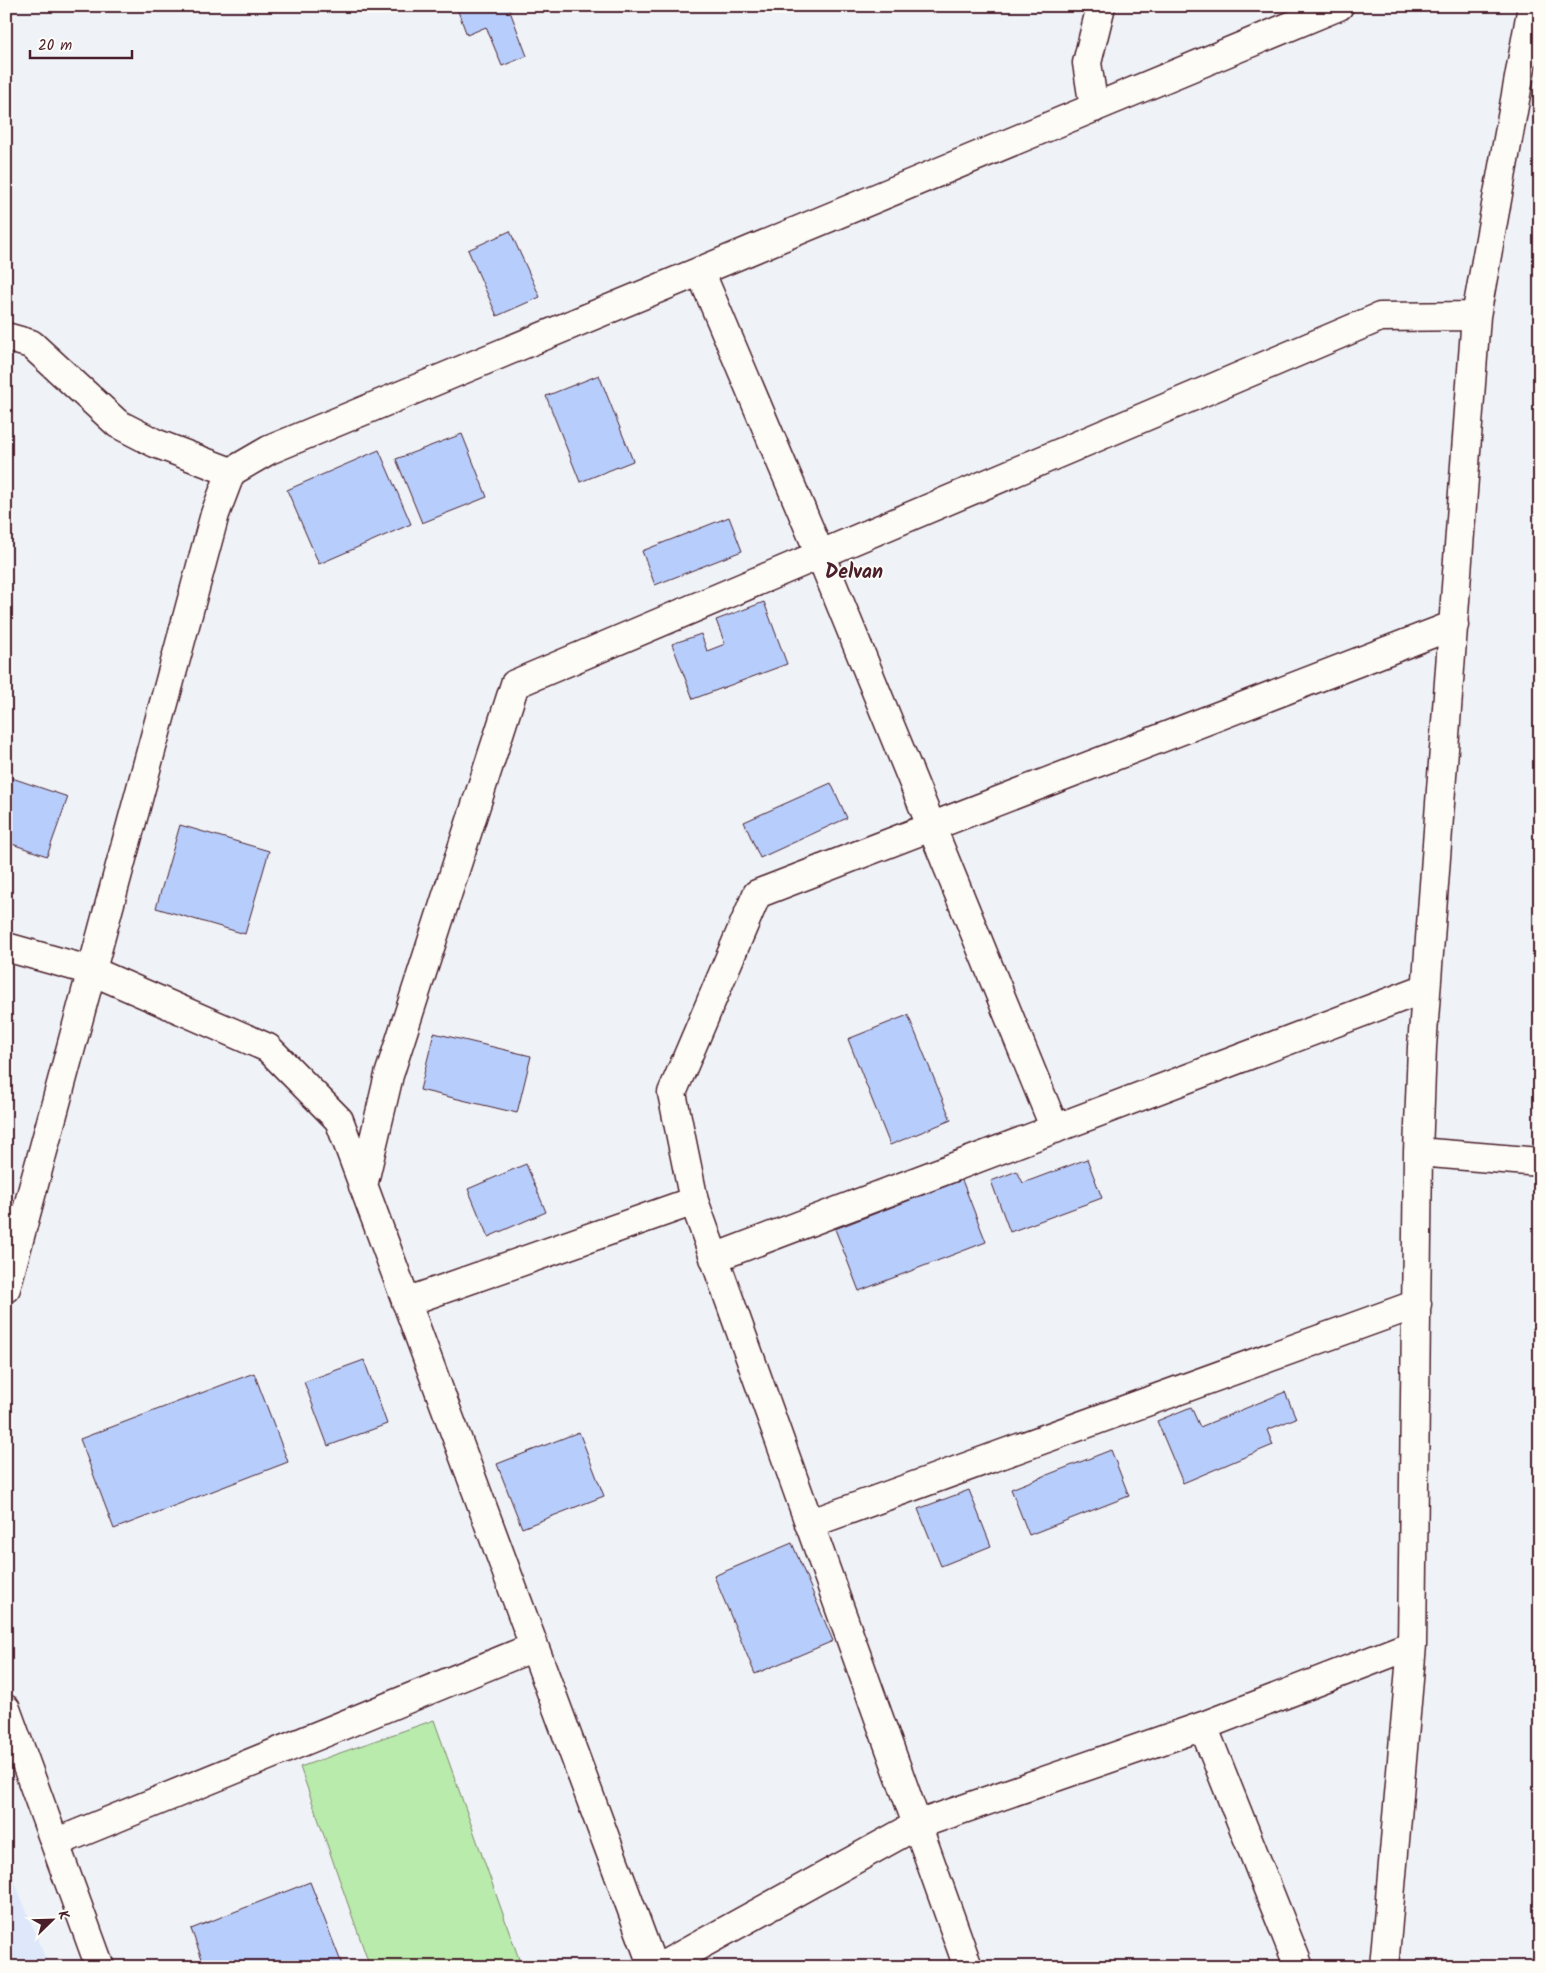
<svg xmlns="http://www.w3.org/2000/svg" width="1546" height="1973" viewBox="0 0 1546 1973" font-family="Kalam,sans-serif">
<style>
.built{fill:#dee8fa}
.green{fill:#b8ebac;stroke:#81856c}
.building{fill:#b7cefd;stroke:#4a1f2b}
.lines{fill:none;stroke-linecap:round;stroke-linejoin:round}
.minor-casing{stroke:#4a1f2b;stroke-width:31}
.minor{stroke:#fdfcf7;stroke-width:28}
.labels{text-anchor:middle;dominant-baseline:central;stroke-width:4;stroke-linejoin:round;paint-order:stroke}
.district-label{font-size:20px;font-weight:bold;fill:#4a1f2b;stroke:#fdfcf7}
</style>
<rect width="100%" height="100%" fill="#eff3f8"/>
<filter id="ink" filterUnits="userSpaceOnUse"><feTurbulence type="fractalNoise" baseFrequency=".02" numOctaves="2"/><feDisplacementMap in="SourceGraphic" scale="10" xChannelSelector="R" yChannelSelector="G"/><feConvolveMatrix kernelMatrix="1 2 1 2 8 2 1 2 1" color-interpolation-filters="sRGB"/></filter>
<g filter="url(#ink)">
<!-- built -->
<path class="built" d="M6 1860 49 1967H6Z"/>
<!-- green -->
<path class="green" d="M434 1720 519 1959 497 1967H370L300 1767Z"/>
<!-- building -->
<path class="building" d="M456 6H508L527 56 502 66 486 27 467 35Z
M510 231 540 297 497 316 468 250Z
M599 375 633 461 580 482 546 396Z
M462 434 487 497 422 523 396 459Z
M379 450 411 524 319 564 287 490Z
M729 517 742 551 655 585 642 551Z
M764 602 787 664 693 699 672 644 701 634 707 651 725 644 716 620Z
M6 776 68 797 47 856 6 842Z
M831 783 847 818 760 858 744 822Z
M180 825 269 851 245 934 156 908Z
M908 1015 951 1120 890 1145 848 1039Z
M434 1033 531 1056 517 1113 420 1090Z
M1087 1159 1102 1198 1010 1232 991 1181 1017 1171 1023 1183Z
M526 1164 546 1212 488 1237 468 1189Z
M962 1180 986 1242 859 1291 835 1229Z
M364 1360 387 1424 328 1446 304 1382Z
M254 1373 288 1462 114 1529 80 1439Z
M1285 1392 1296 1418 1267 1430 1273 1445 1183 1483 1157 1421 1191 1407 1200 1427Z
M579 1432 604 1496 522 1528 497 1464Z
M1111 1450 1129 1496 1029 1535 1011 1489Z
M969 1490 991 1546 941 1566 918 1509Z
M792 1543 833 1641 755 1674 714 1576Z
M310 1882 343 1967H205L191 1929Z"/>
<g class="lines">
<defs>
<path id="minor" d="M1094 108 1087 63 1101 6
M700 271 820 554 1055 1129
M6 337 31 344 118 424 155 443 231 472
M6 947 92 971 268 1048 339 1120 653 1967
M1418 1152 1540 1162
M363 1186 389 1075 515 684 1380 317 1476 316
M714 1258 1426 988
M6 1288 215 514 231 472 269 450 1339 6
M406 1302 694 1201
M809 1524 1417 1304
M6 1709 100 1967
M1203 1726 1299 1967
M55 1843 534 1647
M660 1967 917 1825 1203 1726 1412 1645
M968 1967 694 1201 672 1093 757 894 1454 625
M1384 1967 1412 1645 1418 1152 1422 1047 1476 316 1532 6"/>
</defs>
<!-- minor casing -->
<use href="#minor" class="minor-casing"/>
<!-- minor -->
<use href="#minor" class="minor"/>
</g>
</g>
<g class="labels">
<!-- district labels -->
<g class="district-label">
<text x="854" y="573">Delvan</text>
</g>
</g>
<!-- margin -->
<rect width="1546" height="1973" fill="none" stroke="#fdfcf7" stroke-width="25"/>
<rect x="12" y="12" width="1521" height="1948" fill="none" stroke="#4a1f2b" stroke-width="2" filter="url(#ink)"/>
<!-- north arrow -->
<g transform="translate(52 1920) rotate(67)" stroke="#fdfcf7" stroke-width="4" paint-order="stroke">
<path d="M0-4L9 19L0 12L-9 19Z" fill="#4a1f2b"/>
<text y="-8" font-size="14" font-weight="bold" text-anchor="middle" fill="#4a1f2b">K</text>
</g>
<!-- scale -->
<path d="M30 50v8h102v-8" fill="none" stroke="#4a1f2b" stroke-width="2.5"/>
<text x="38" y="50" font-size="15" fill="#4a1f2b" stroke="#fdfcf7" stroke-width="4" paint-order="stroke">20 m</text>
</svg>
